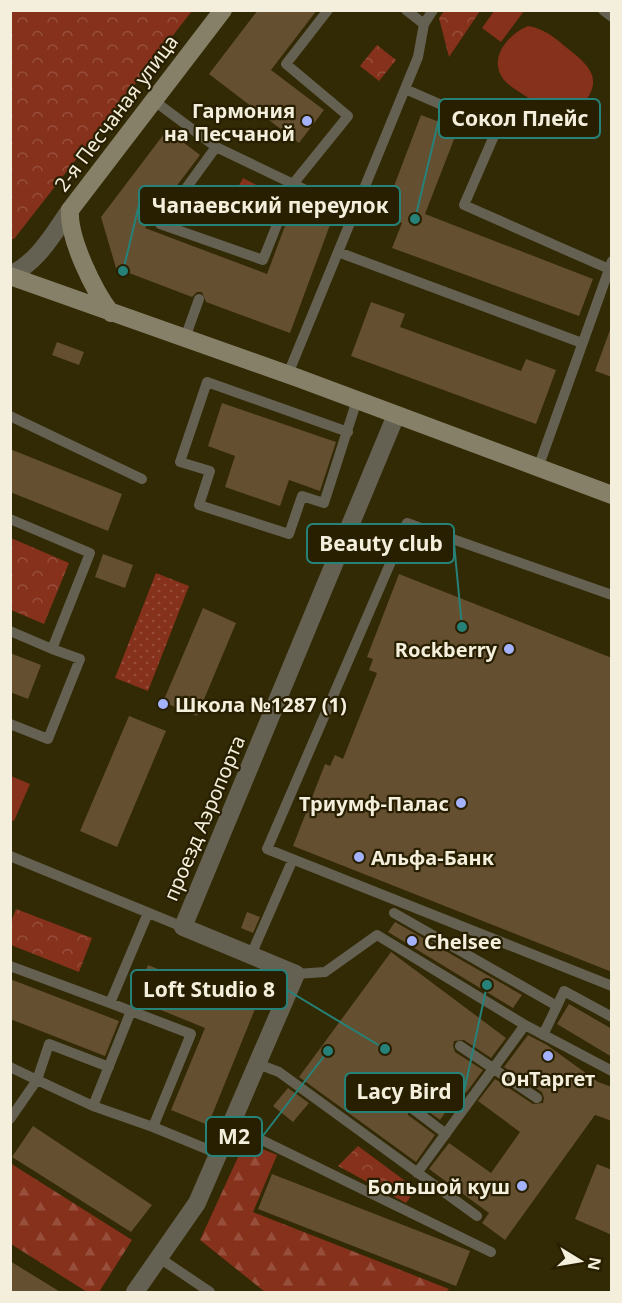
<svg xmlns="http://www.w3.org/2000/svg" width="622" height="1303" viewBox="0 0 622 1303" font-family="'Noto Sans',sans-serif">
<style>
.grass{fill:url(#grass-dots)}
.forest{fill:url(#forest-firs)}
.park{fill:url(#park-crowns)}
.pitch{fill:#85311b}
.building{fill:#644f31}
.lines{fill:none;stroke-linecap:round;stroke-linejoin:round}
.lane{stroke:#656152;stroke-width:10}
.street{stroke:#656152;stroke-width:18}
.secondary{stroke:#868068;stroke-width:18}
.poi-dot{fill:#a4b2fc;stroke:#281f00;stroke-width:2}
.labels{text-anchor:middle;dominant-baseline:central;stroke-width:4.5;stroke-linejoin:round;paint-order:stroke}
.poi-label{font-size:20px;font-weight:bold;fill:#f4efdc;stroke:#281f00;text-anchor:end}
.street-label{font-size:20px;fill:#f4efdc;stroke:#281f00}
.leader{fill:none;stroke:#268279;stroke-width:2}
.callout-dot{fill:#268279;stroke:#281f00;stroke-width:2}
.callout{fill:#281f00;stroke:#268279;stroke-width:2}
.callout-label{font-size:21px;text-anchor:middle;font-weight:bold;fill:#f4efdc}
</style>
<defs>
<pattern id="grass-dots" width="8" height="8" patternUnits="userSpaceOnUse" patternTransform="scale(1.5)"><rect width="8" height="8" fill="#85311b"/><path d="M2 2h.1M6 6h.1" fill="none" stroke="#974f3c" stroke-width="1.8" stroke-linecap="round"/></pattern>
<pattern id="forest-firs" width="22" height="20" patternUnits="userSpaceOnUse" patternTransform="scale(1.5)"><rect width="22" height="20" fill="#85311b"/><path d="M5 1l3.5 6h-7zM16 11l3.5 6h-7z" fill="#974f3c"/></pattern>
<pattern id="park-crowns" width="20" height="18" patternUnits="userSpaceOnUse" patternTransform="scale(1.5)"><rect width="20" height="18" fill="#85311b"/><path d="M2 6a3 3 0 1 1 6 0M12 15a3 3 0 1 1 6 0" fill="none" stroke="#974f3c"/></pattern>
</defs>
<rect width="100%" height="100%" fill="#322905"/>
<!-- grass -->
<path class="grass" d="M156 573 189 586 148 691 115 678Z"/>
<!-- forest -->
<path class="forest" d="M245 1142 277 1155 253 1212 449 1289 446 1292H265L200 1240Z
M10 1163 132 1240 99 1292H87L11 1244Z"/>
<!-- park -->
<path class="park" d="M11 10 192 11 14 239H10Z
M444 11H480L449 57 439 18Z
M377 45 396 60 379 81 360 66Z
M243 178 270 192 256 219 229 204Z
M11 538 69 563 44 624 11 610Z
M16 909 92 938 79 972 11 945V922Z
M358 1146 416 1189 406 1203 338 1166Z"/>
<!-- pitch -->
<path class="pitch" d="M494 11H524L501 42 482 28Z
M528 26C545 29 554 37 567 48 594 69 604 81 578 111 575 114 567 118 562 117 550 116 539 105 530 99 522 93 510 87 504 80 487 59 508 34 528 26Z
M11 776 30 784 14 821 11 820Z"/>
<!-- building -->
<path class="building" d="M258 10H317L271 70 324 110 299 143 209 74Z
M421 115 458 129 425 214 593 279 579 316 392 248 402 223 383 215Z
M167 130 200 155 145 228 267 274 295 199 334 214 290 333 206 302 202 292H197L192 297 116 268 101 217Z
M371 302 405 314 400 327 521 371 526 359 556 370 536 424 351 356Z
M610 330 612 331V377L595 371Z
M57 342 84 352 79 365 52 355Z
M222 403 336 442 320 491 289 480 280 506 225 487 235 456 208 446Z
M10 449 122 494 108 531 10 492Z
M385 523 397 527 392 540 381 536Z
M103 554 133 565 125 588 95 577Z
M399 574 612 658V972L293 846 325 764 330 766 335 755 343 759 377 673 369 670 373 659 367 657Z
M203 608 236 623 197 716 163 702Z
M10 653 41 665 28 699 10 692Z
M129 716 166 731 117 847 80 831Z
M247 912 260 917 253 933 241 928Z
M395 922 522 995 513 1008 388 932Z
M391 952 506 1038 491 1058 464 1040 454 1041 453 1046 455 1052 483 1070 466 1093 462 1089 440 1120 417 1103 411 1102 407 1105 408 1115 435 1135 416 1162 299 1077Z
M148 965 255 1009 208 1125 171 1110 205 1028 134 999Z
M10 979 119 1021 105 1056 10 1019Z
M569 1004 612 1029V1057L557 1024Z
M528 1035 547 1045 598 1082 612 1087V1121L595 1115 505 1240 482 1223 489 1213 429 1169 449 1143 491 1173 520 1132 478 1101 495 1079 533 1104 543 1103 544 1098 542 1092 504 1067Z
M288 1088 309 1103 293 1122 273 1106Z
M33 1126 152 1205 131 1232 12 1157Z
M597 1164 612 1170V1235L575 1219Z
M272 1174 470 1251 456 1286 258 1209Z
M10 1261 62 1293H10Z"/>
<g class="lines">
<!-- lane -->
<path class="lane" d="M406 10 424 24
M603 10 612 17
M405 89 497 129 464 205 609 269
M153 100 216 147 354 213
M216 147 160 224 263 260 293 184 348 116 286 64 328 10
M338 252 582 343
M185 338 199 299
M288 374 418 57 424 24 433 10
M10 416 142 479
M348 432 207 382 180 462 210 471 199 505 289 534 302 496 324 503 357 400
M538 468 612 261
M10 519 90 553 52 649 10 631
M350 532 396 550 407 523 612 595
M396 550 267 849 612 986
M10 724 48 739 80 659 52 649
M10 856 183 927
M394 913 557 1006 564 991 612 1017
M251 955 293 859
M10 966 110 1003 148 913
M296 974 325 972 377 935 525 1025 612 1071
M110 1003 191 1034 153 1127 219 1154
M543 1035 557 1006
M460 1046 537 1098
M258 1064 279 1072 477 1216
M10 1067 37 1080 10 1119
M109 1067 49 1044 37 1080 93 1106 131 1011
M93 1106 153 1127
M413 1109 446 1134
M231 1125 491 1252
M417 1173 525 1025
M158 1257 210 1292"/>
<!-- street -->
<path class="street" d="M10 275C38 262 53 234 70 210
M135 1292 197 1203 296 974 183 927 396 415"/>
<!-- secondary -->
<path class="secondary" d="M10 276 298 378 612 495
M111 313C94 291 68 238 70 210L223 10"/>
</g>
<!-- markers -->
<g class="poi-dot">
<circle cx="307" cy="121" r="6"/>
<circle cx="509" cy="649" r="6"/>
<circle cx="163" cy="704" r="6"/>
<circle cx="461" cy="803" r="6"/>
<circle cx="359" cy="857" r="6"/>
<circle cx="412" cy="941" r="6"/>
<circle cx="548" cy="1056" r="6"/>
<circle cx="522" cy="1186" r="6"/>
</g>
<g class="labels">
<!-- poi labels -->
<g class="poi-label">
<text x="295" y="110">Гармония<tspan x="295" dy="23">на Песчаной</tspan></text>
<text x="497" y="649">Rockberry</text>
<text x="175" y="704" text-anchor="start">Школа №1287 (1)</text>
<text x="449" y="803">Триумф-Палас</text>
<text x="371" y="857" text-anchor="start">Альфа-Банк</text>
<text x="424" y="941" text-anchor="start">Chelsee</text>
<text x="548" y="1078" text-anchor="middle">ОнТаргет</text>
<text x="510" y="1186">Большой куш</text>
</g>
<!-- street labels -->
<g class="street-label">
<text transform="translate(116 113) rotate(-53)">2-я Песчаная улица</text>
<text transform="translate(204 818) rotate(-67)">проезд Аэропорта</text>
</g>
</g>
<!-- callouts -->
<path class="leader" d="M415 219L439 119M123 271L139 205M462 627L454 543M385 1049L287 990M487 985L464 1092M328 1051L262 1137"/>
<g class="callout-dot">
<circle cx="415" cy="219" r="6"/>
<circle cx="123" cy="271" r="6"/>
<circle cx="462" cy="627" r="6"/>
<circle cx="385" cy="1049" r="6"/>
<circle cx="487" cy="985" r="6"/>
<circle cx="328" cy="1051" r="6"/>
</g>
<g class="callout">
<rect x="439" y="99" width="161" height="39" rx="6"/>
<rect x="139" y="186" width="261" height="39" rx="6"/>
<rect x="307" y="524" width="147" height="39" rx="6"/>
<rect x="131" y="970" width="156" height="39" rx="6"/>
<rect x="345" y="1073" width="119" height="39" rx="6"/>
<rect x="206" y="1117" width="56" height="39" rx="6"/>
</g>
<g class="callout-label">
<text x="520" y="126">Сокол Плейс</text>
<text x="270" y="213">Чапаевский переулок</text>
<text x="381" y="551">Beauty club</text>
<text x="209" y="997">Loft Studio 8</text>
<text x="404" y="1099">Lacy Bird</text>
<text x="234" y="1144">M2</text>
</g>
<!-- border -->
<rect width="622" height="1303" fill="none" stroke="#f4efdc" stroke-width="24"/>
<!-- north arrow -->
<g transform="translate(580 1261) rotate(101)" stroke="#281f00" stroke-width="4.5" paint-order="stroke">
<path d="M0-4.5L10 22L0 15L-10 22Z" fill="#f4efdc"/>
<text y="-9" font-size="16" font-weight="bold" text-anchor="middle" fill="#f4efdc">N</text>
</g>
</svg>
